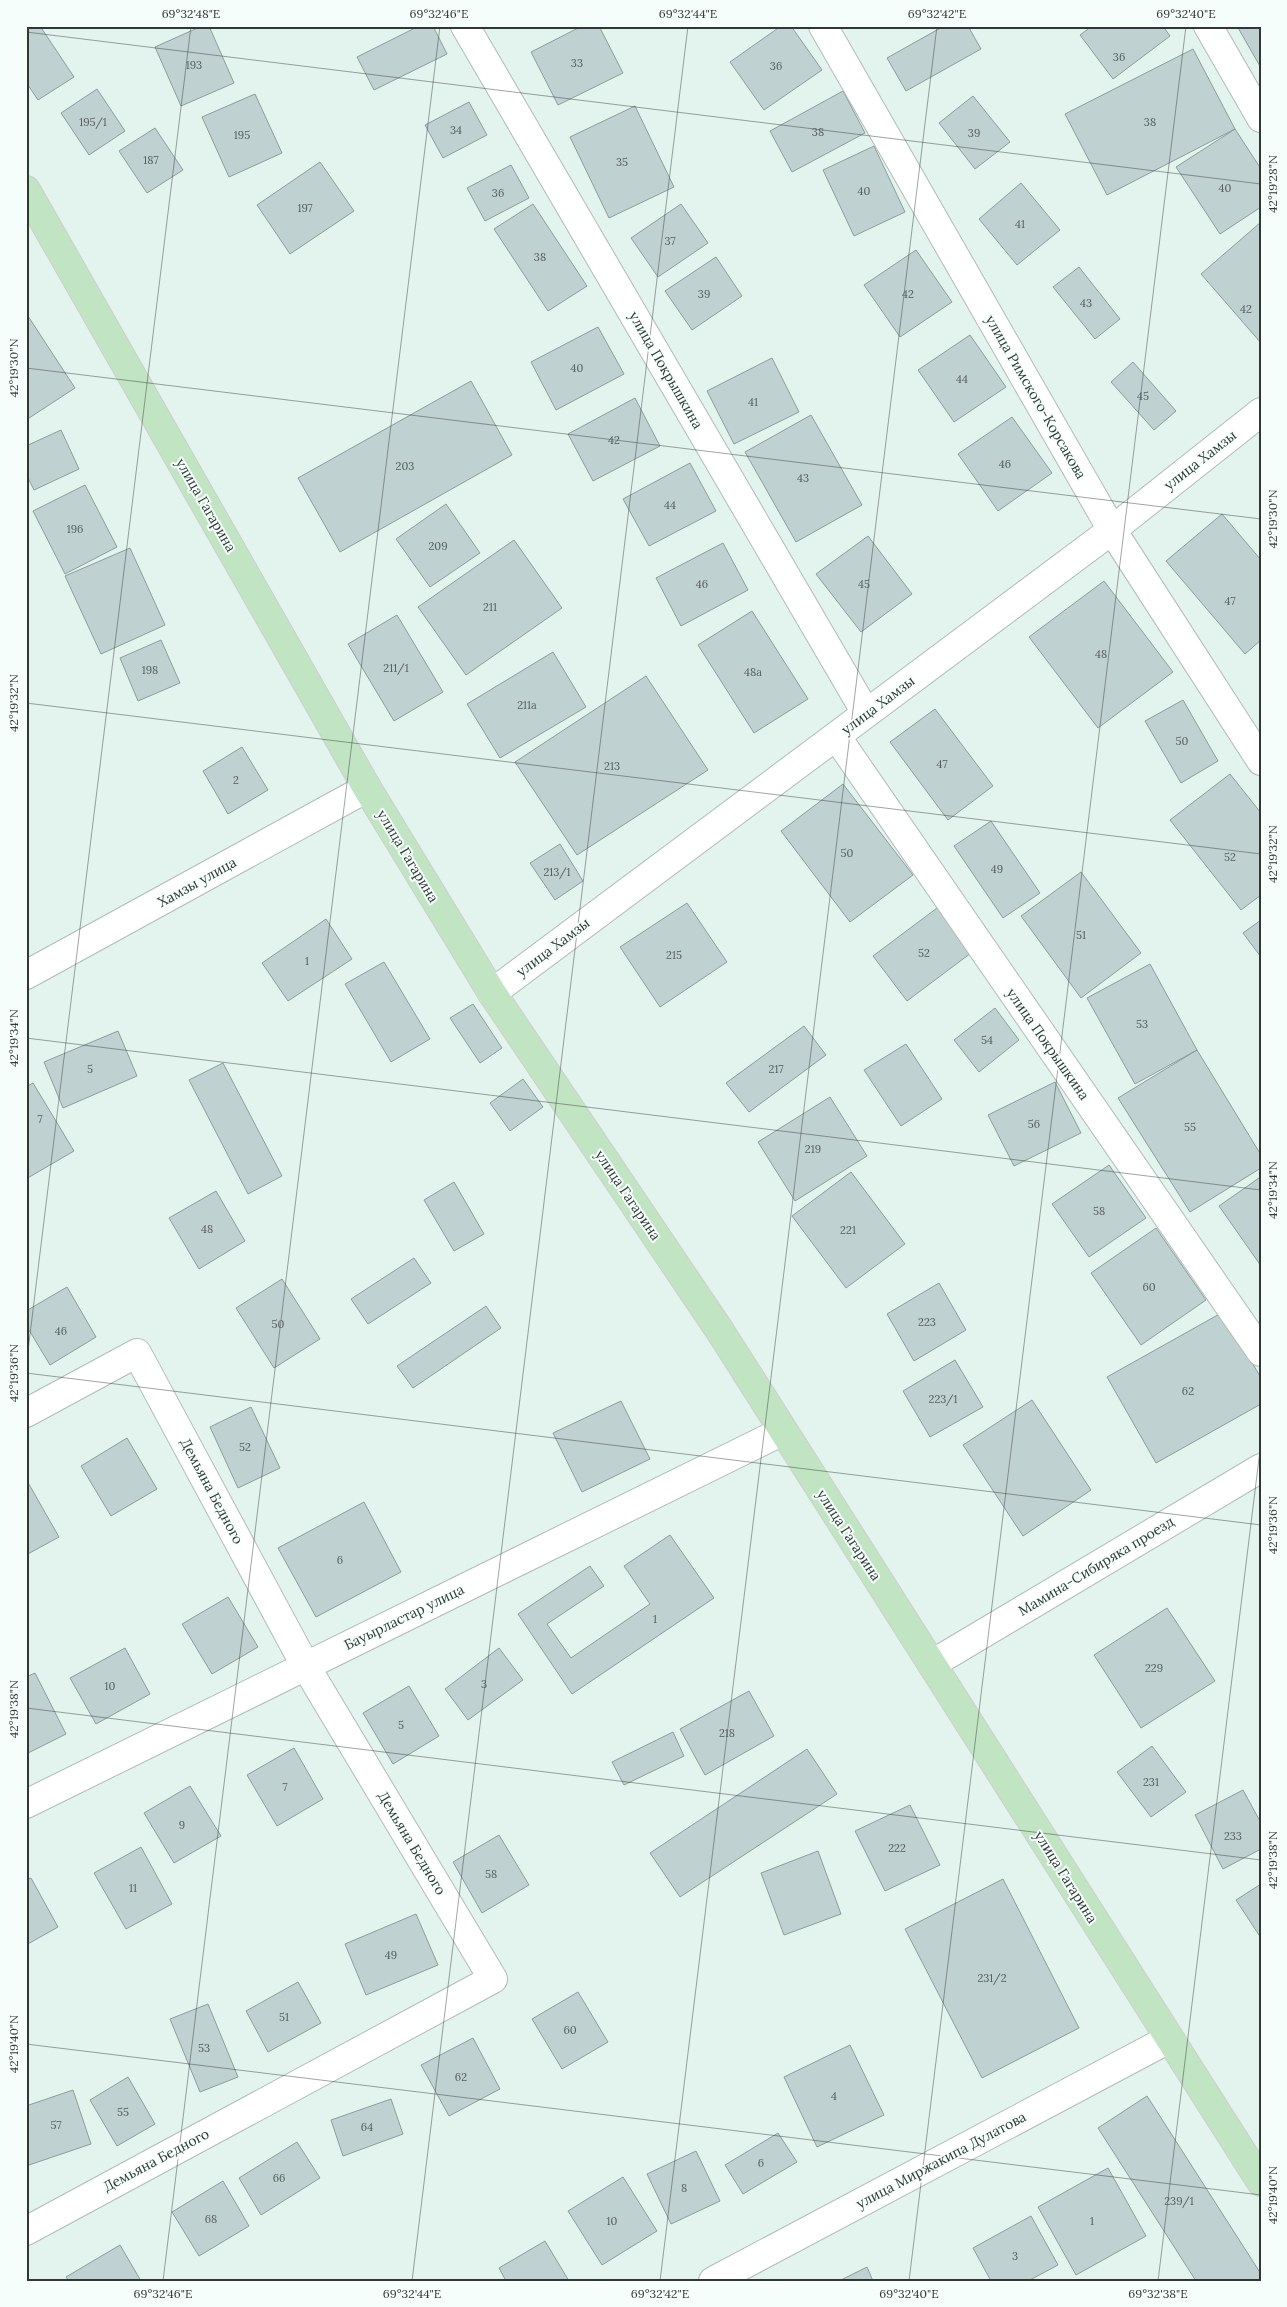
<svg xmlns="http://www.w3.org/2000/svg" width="1287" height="2307" viewBox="0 0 1287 2307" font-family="Lora,serif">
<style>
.building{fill:#c0d1d1;stroke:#8d9d9c}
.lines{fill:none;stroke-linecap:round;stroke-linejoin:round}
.minor-casing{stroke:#aebdb7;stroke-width:30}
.major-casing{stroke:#cecfcf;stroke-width:30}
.minor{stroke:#fff;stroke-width:28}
.major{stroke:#c1e4c3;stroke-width:28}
.ticks{fill:none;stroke:#313735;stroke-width:1;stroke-opacity:0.45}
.labels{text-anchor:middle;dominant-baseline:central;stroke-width:4;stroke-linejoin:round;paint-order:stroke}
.number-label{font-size:11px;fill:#555e5c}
.street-label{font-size:14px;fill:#313735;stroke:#f5fefb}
.neatline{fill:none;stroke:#313735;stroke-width:2}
.ticks-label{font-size:12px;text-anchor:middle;fill:#313735}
</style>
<rect width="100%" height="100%" fill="#e3f3ed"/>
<!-- building -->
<path class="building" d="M26 26H40L74 77 38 100 26 82Z
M202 26H209L234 83 181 106 155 47Z
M419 26H433L447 54 374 90 357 57Z
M582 26H599L623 73 558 105 531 52Z
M781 26H791L822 70 764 110 730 62Z
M944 26H968L981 49 906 91 887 58Z
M1092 26H1163L1170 36 1113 79 1080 35Z
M1237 26H1261V68Z
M1193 49 1235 129 1107 195 1065 114Z
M97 89 125 131 89 155 61 113Z
M843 91 865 133 792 172 770 131Z
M255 94 282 153 229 177 202 117Z
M973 96 1010 142 975 169 939 123Z
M469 102 487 135 443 158 425 125Z
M635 106 674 187 609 218 570 137Z
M155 128 183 170 147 193 119 151Z
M1235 129 1261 169V207L1220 234 1176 167Z
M874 146 905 212 854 236 823 170Z
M320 162 354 211 290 254 257 205Z
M511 165 529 198 485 221 467 188Z
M1021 183 1060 230 1017 265 979 219Z
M533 204 587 286 548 311 494 229Z
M681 204 708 243 658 277 631 238Z
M1261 222V343L1201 274Z
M916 250 952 302 900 337 864 285Z
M716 257 742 296 692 330 665 291Z
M1079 267 1120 319 1095 339 1053 287Z
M26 313 75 388 26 420Z
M598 327 624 374 556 410 531 362Z
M970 335 1006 387 954 422 918 370Z
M772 358 799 412 734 444 707 391Z
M1133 362 1176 411 1154 430 1111 382Z
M471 381 512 455 340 552 298 478Z
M635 398 660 446 593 481 568 434Z
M811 415 862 505 796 542 745 452Z
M1012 417 1052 473 998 511 958 454Z
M61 430 79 469 34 490 26 474V446Z
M690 463 716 511 649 546 623 499Z
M85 485 117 547 65 574 33 511Z
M446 504 480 553 430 587 396 539Z
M1222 514 1261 560V640L1245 654 1166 561Z
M868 536 912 594 861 632 816 574Z
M514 540 562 608 466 675 418 607Z
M723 543 748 590 681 626 656 578Z
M130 548 165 625 101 654 65 576Z
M1104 581 1173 672 1098 728 1029 637Z
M752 611 808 699 754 733 698 645Z
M397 615 443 692 394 721 348 644Z
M161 640 180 683 138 701 120 658Z
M553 652 586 707 500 758 467 704Z
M646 676 708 770 577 855 515 762Z
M1183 700 1218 761 1181 783 1145 721Z
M935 709 993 786 948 820 890 742Z
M242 747 268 790 228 814 203 771Z
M1230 774 1261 813V895L1241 910 1170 820Z
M843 784 913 875 850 922 781 831Z
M991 821 1040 893 1003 918 954 846Z
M560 844 583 881 555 900 530 863Z
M1081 872 1141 953 1081 998 1021 916Z
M687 903 727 962 660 1007 620 947Z
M941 905 975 950 907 1001 873 956Z
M326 919 352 959 288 1001 262 963Z
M1261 920V957L1243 933Z
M384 962 430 1039 391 1062 345 984Z
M1150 964 1197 1050 1135 1084 1087 998Z
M473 1004 502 1048 480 1063 450 1018Z
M995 1008 1019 1040 979 1072 954 1040Z
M804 1026 826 1055 749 1112 726 1083Z
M118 1031 137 1076 63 1108 44 1062Z
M906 1044 942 1099 901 1126 864 1070Z
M1197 1050 1261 1155V1168L1190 1212 1118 1098Z
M223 1063 282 1176 248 1194 189 1080Z
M523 1079 543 1107 510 1131 490 1103Z
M1055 1082 1081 1133 1014 1166 988 1115Z
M33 1083 74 1151 26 1179V1087Z
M830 1097 867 1156 795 1201 758 1142Z
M1109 1165 1146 1218 1089 1257 1052 1204Z
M851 1172 905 1244 846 1288 792 1216Z
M1259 1178 1261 1180V1266L1219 1206Z
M454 1182 484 1234 454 1251 424 1200Z
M216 1191 245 1241 199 1269 169 1218Z
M1156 1228 1206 1300 1141 1345 1091 1273Z
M414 1258 431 1283 368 1324 351 1299Z
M282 1279 320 1339 274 1368 236 1308Z
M939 1283 966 1330 914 1361 887 1314Z
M67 1287 96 1337 50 1365 26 1325V1311Z
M486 1306 501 1328 413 1388 397 1366Z
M1223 1312 1261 1378V1404L1156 1463 1107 1377Z
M955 1360 983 1407 930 1437 903 1391Z
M1032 1400 1091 1490 1023 1536 963 1445Z
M621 1401 650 1459 582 1492 553 1433Z
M251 1407 280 1468 238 1488 210 1427Z
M127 1438 157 1489 111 1516 81 1466Z
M26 1479 59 1537 26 1555Z
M364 1502 401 1572 316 1617 278 1548Z
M670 1535 714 1598 572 1694 518 1614 590 1566 604 1586 547 1624 571 1658 650 1604 624 1566Z
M228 1597 258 1647 212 1674 182 1624Z
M1167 1608 1215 1681 1141 1728 1094 1655Z
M125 1648 150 1694 96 1724 70 1678Z
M499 1648 523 1680 468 1720 445 1689Z
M35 1673 66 1734 26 1754V1677Z
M409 1686 439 1736 393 1764 363 1713Z
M749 1691 774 1736 705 1775 680 1729Z
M673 1732 684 1756 624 1785 612 1762Z
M1152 1746 1186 1792 1151 1817 1117 1772Z
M294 1748 323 1799 277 1826 247 1775Z
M807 1749 837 1794 680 1897 650 1853Z
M190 1786 221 1836 174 1863 144 1813Z
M1243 1790 1261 1823V1849L1223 1869 1195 1815Z
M910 1805 940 1865 885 1891 855 1831Z
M499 1835 529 1885 482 1913 453 1862Z
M141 1847 172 1904 126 1929 94 1873Z
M818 1851 841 1914 784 1935 761 1873Z
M31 1878 58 1927 26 1945V1880Z
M1003 1879 1079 2028 982 2078 905 1929Z
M1261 1884V1938L1236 1900Z
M416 1914 438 1965 366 1995 345 1944Z
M298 1982 321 2023 268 2052 246 2011Z
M578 1992 608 2042 562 2069 532 2019Z
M208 2004 238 2077 200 2092 170 2019Z
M473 2038 500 2089 449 2116 421 2065Z
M850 2045 884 2115 817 2147 784 2077Z
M128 2077 155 2124 117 2146 90 2100Z
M73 2090 91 2144 26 2166V2106Z
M1147 2096 1261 2274V2281H1196L1098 2128Z
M391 2099 403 2134 343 2156 331 2120Z
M778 2133 797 2162 743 2194 725 2165Z
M297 2142 320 2178 261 2215 239 2178Z
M696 2151 720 2201 671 2224 647 2174Z
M1108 2168 1146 2236 1076 2275 1038 2207Z
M623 2177 657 2231 602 2265 568 2211Z
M223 2181 249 2226 199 2256 172 2212Z
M1031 2216 1058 2265 1028 2281H991L973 2248Z
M545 2241 569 2281H506L499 2268Z
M120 2245 141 2281H69L66 2277Z
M867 2267 873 2281H839Z"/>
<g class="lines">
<defs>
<path id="minor" d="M465 26 866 713
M823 26 1112 530 1261 761
M1208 26 1261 118
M836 736 1261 1352
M26 975 367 788
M492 993 1112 530 1261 412
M26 1413 137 1353 305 1665 493 1979 26 2231
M932 1664 1261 1468
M26 1804 783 1431
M713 2281 1169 2039"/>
<path id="major" d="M26 190 367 788 492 993 720 1331 1261 2182"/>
</defs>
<!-- minor casing -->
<use href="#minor" class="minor-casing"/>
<!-- major casing -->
<use href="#major" class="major-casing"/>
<!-- minor -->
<use href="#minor" class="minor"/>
<!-- major -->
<use href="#major" class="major"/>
</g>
<!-- ticks -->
<path class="ticks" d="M26 32 1261 184M26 368 1261 519M26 703 1261 854M26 1038 1261 1190M26 1367 191 26M26 1373 1261 1525M26 1708 1261 1860M26 2044 1261 2195M163 2281 440 26M412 2281 688 26M660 2281 937 26M909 2281 1186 26M1158 2281 1261 1442"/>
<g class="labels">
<!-- number labels -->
<g class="number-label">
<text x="1119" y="57">36</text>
<text x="577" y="63">33</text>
<text x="194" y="65">193</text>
<text x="776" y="66">36</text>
<text x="93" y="122">195/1</text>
<text x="1150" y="122">38</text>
<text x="456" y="130">34</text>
<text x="818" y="132">38</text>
<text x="974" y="133">39</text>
<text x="242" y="135">195</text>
<text x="151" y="160">187</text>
<text x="622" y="162">35</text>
<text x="1225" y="188">40</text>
<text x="864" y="191">40</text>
<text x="498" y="193">36</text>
<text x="305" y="208">197</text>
<text x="1020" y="224">41</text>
<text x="670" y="241">37</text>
<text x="540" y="257">38</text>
<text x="704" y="294">39</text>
<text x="908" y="294">42</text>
<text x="1086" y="303">43</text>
<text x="1246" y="309">42</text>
<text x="577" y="368">40</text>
<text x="962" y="379">44</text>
<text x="1143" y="396">45</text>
<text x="753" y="402">41</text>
<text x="614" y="440">42</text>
<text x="1005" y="464">46</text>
<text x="405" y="466">203</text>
<text x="803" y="478">43</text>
<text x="670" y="505">44</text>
<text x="75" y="529">196</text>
<text x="438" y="546">209</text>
<text x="702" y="584">46</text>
<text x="864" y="584">45</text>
<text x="1230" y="601">47</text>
<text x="490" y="607">211</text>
<text x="1101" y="654">48</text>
<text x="396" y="668">211/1</text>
<text x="150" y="670">198</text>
<text x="753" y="672">48а</text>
<text x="527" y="705">211а</text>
<text x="1182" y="741">50</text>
<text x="942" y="764">47</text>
<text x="612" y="766">213</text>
<text x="236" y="780">2</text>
<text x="847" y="853">50</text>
<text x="1230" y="857">52</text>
<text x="997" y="869">49</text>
<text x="557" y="872">213/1</text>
<text x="1081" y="935">51</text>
<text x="924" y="953">52</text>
<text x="674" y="955">215</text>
<text x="307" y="961">1</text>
<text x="1142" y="1024">53</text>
<text x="987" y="1040">54</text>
<text x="90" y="1069">5</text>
<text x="776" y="1069">217</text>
<text x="40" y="1119">7</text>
<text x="1034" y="1124">56</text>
<text x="1190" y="1127">55</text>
<text x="813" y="1149">219</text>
<text x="1099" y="1211">58</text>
<text x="207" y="1229">48</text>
<text x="848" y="1230">221</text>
<text x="1149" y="1287">60</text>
<text x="927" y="1322">223</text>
<text x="278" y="1324">50</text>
<text x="61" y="1331">46</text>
<text x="1188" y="1391">62</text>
<text x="943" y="1399">223/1</text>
<text x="245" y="1447">52</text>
<text x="340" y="1560">6</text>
<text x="655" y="1619">1</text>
<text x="1154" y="1668">229</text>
<text x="484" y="1684">3</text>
<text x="110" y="1686">10</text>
<text x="401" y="1725">5</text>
<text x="727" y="1733">218</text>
<text x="1151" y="1782">231</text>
<text x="285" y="1787">7</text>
<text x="182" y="1825">9</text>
<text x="1233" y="1836">233</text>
<text x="897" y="1848">222</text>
<text x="491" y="1874">58</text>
<text x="133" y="1888">11</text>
<text x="391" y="1955">49</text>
<text x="992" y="1978">231/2</text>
<text x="284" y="2017">51</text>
<text x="570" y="2030">60</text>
<text x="204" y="2048">53</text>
<text x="461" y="2077">62</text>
<text x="834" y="2096">4</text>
<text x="123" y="2112">55</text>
<text x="56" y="2125">57</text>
<text x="367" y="2127">64</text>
<text x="761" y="2163">6</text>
<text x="279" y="2178">66</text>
<text x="684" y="2188">8</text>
<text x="1179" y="2201">239/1</text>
<text x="211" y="2219">68</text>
<text x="612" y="2221">10</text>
<text x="1092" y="2221">1</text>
<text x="1015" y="2256">3</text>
</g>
<!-- street labels -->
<g class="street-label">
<text transform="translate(666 370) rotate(60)">улица Покрышкина</text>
<text transform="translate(1036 397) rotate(60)">улица Римского-Корсакова</text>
<text transform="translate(1200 460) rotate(-38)">улица Хамзы</text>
<text transform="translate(206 505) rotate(60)">улица Гагарина</text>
<text transform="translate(878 705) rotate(-37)">улица Хамзы</text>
<text transform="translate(408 856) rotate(59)">улица Гагарина</text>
<text transform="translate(197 882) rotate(-29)">Хамзы улица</text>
<text transform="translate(553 947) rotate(-37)">улица Хамзы</text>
<text transform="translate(1048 1044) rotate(55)">улица Покрышкина</text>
<text transform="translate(628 1195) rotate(56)">улица Гагарина</text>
<text transform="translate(212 1491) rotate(62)">Демьяна Бедного</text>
<text transform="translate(849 1535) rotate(57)">улица Гагарина</text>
<text transform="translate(1096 1566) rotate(-31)">Мамина-Сибиряка проезд</text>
<text transform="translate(404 1617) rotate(-26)">Бауырластар улица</text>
<text transform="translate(412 1843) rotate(59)">Демьяна Бедного</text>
<text transform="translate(1066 1877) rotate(58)">улица Гагарина</text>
<text transform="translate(156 2160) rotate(-28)">Демьяна Бедного</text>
<text transform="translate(941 2160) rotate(-28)">улица Миржакипа Дулатова</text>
</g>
</g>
<!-- border -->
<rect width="1287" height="2307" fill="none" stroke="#f5fefb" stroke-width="55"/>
<rect x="28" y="28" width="1232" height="2252" class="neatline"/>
<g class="ticks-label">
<text x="191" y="18">69°32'48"E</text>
<text x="439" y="18">69°32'46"E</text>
<text x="688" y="18">69°32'44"E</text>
<text x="937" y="18">69°32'42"E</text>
<text x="1186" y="18">69°32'40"E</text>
<text transform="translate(1273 184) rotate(-90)" y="4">42°19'28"N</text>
<text transform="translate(14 368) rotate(-90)" y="4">42°19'30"N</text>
<text transform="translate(1273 519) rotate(-90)" y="4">42°19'30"N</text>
<text transform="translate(14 703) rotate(-90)" y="4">42°19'32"N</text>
<text transform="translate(1273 854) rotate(-90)" y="4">42°19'32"N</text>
<text transform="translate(14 1038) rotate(-90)" y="4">42°19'34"N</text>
<text transform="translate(1273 1190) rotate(-90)" y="4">42°19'34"N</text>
<text transform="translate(14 1373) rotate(-90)" y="4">42°19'36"N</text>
<text transform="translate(1273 1525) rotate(-90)" y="4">42°19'36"N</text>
<text transform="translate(14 1709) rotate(-90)" y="4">42°19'38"N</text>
<text transform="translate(1273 1860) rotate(-90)" y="4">42°19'38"N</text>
<text transform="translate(14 2044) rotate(-90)" y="4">42°19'40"N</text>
<text transform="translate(1273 2195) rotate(-90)" y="4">42°19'40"N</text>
<text x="163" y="2298">69°32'46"E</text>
<text x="412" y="2298">69°32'44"E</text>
<text x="660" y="2298">69°32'42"E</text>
<text x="909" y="2298">69°32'40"E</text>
<text x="1158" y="2298">69°32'38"E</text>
</g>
</svg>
